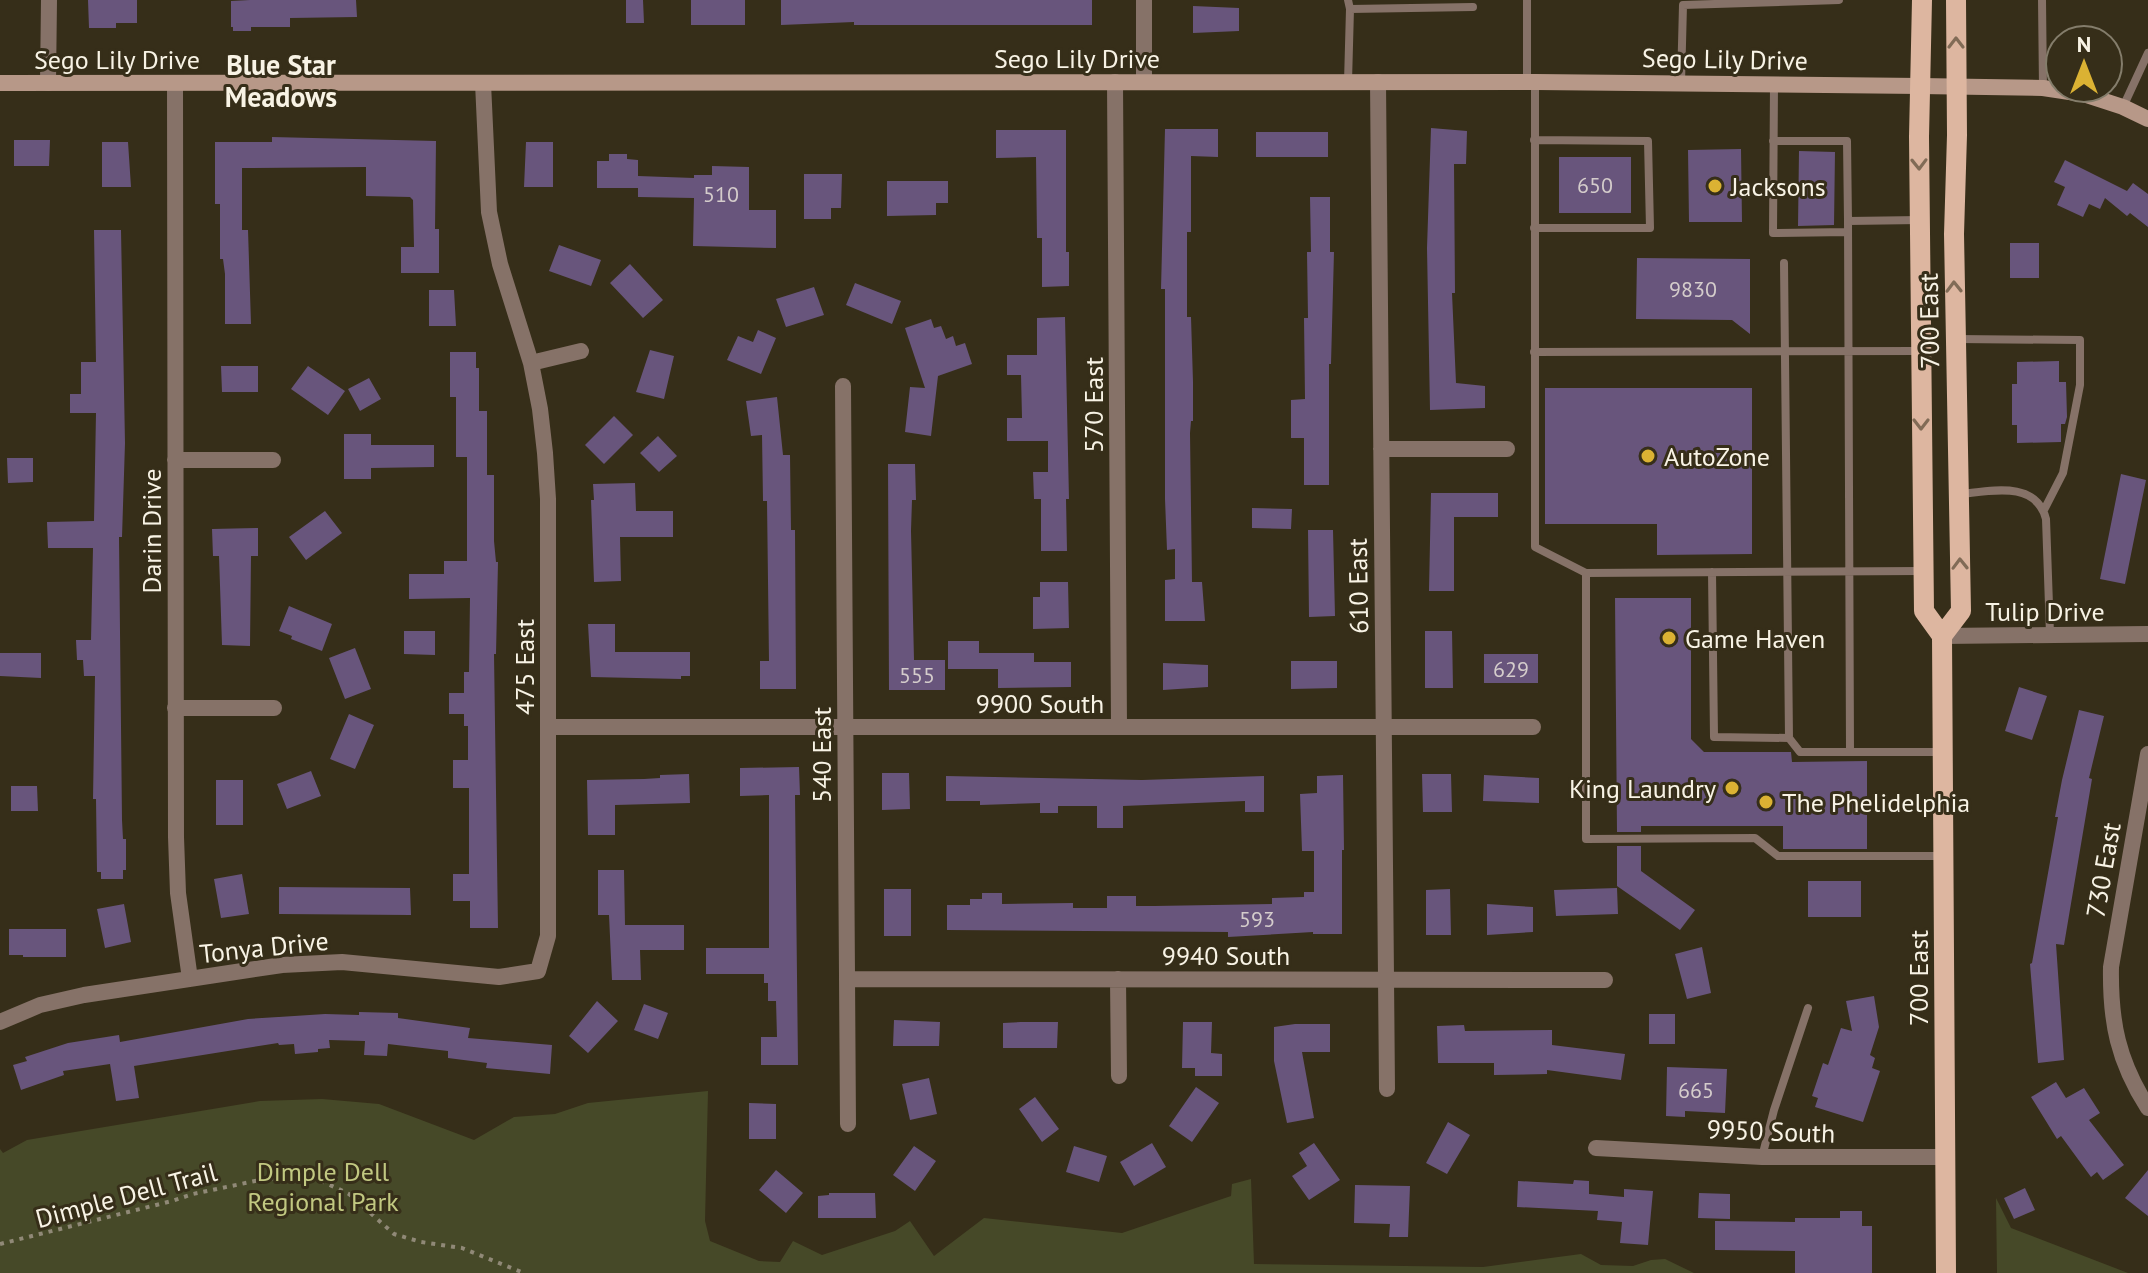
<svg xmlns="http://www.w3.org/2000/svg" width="2148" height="1273" viewBox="0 0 2148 1273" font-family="'PT Sans',sans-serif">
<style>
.green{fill:#464928}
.building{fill:#68557c}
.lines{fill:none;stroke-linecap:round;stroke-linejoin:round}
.path{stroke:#908977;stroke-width:4;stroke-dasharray:4 6;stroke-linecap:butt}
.service{stroke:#867268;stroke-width:8}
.minor{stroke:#867268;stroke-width:16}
.secondary{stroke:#b79888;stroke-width:16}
.primary{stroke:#ddb6a0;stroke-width:20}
.oneway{stroke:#816b56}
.poi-dot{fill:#dbb233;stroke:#362e19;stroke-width:3}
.labels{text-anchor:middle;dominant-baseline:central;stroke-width:6;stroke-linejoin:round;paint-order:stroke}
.number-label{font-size:22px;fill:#d4cccb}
.street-label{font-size:26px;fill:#f8f3e5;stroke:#362e19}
.poi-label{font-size:26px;fill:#f8f3e5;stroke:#362e19;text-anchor:start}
.park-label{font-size:26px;fill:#c1c881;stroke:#362e19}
.neighbourhood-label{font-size:28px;font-weight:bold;fill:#f8f3e5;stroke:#362e19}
</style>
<rect width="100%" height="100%" fill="#362e19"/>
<!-- green -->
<path class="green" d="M708 1091 705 1221 710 1241 759 1261 780 1262 793 1241 822 1255 895 1231 910 1221 934 1256 984 1218 1122 1233 1231 1196 1232 1184 1251 1179 1254 1264 1483 1267 1581 1254 1601 1265 1633 1266 1651 1260 1665 1259 1694 1273H0V1149L3 1153 27 1140 260 1101 322 1099 379 1104 474 1140 514 1117 555 1114 588 1103Z
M1996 1198 2011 1228 2128 1273H1997Z"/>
<!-- building -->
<path class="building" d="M88 0H137V23H116V28H89Z
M250 0H356L357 17 290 18V27H251V31H233V27H231V1Z
M626 0H643L644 23H626Z
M691 0H745V25H691Z
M781 0H1092V25H854V22L781 25Z
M1193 6 1239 8V31L1193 33Z
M1431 128 1467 131 1466 164H1454L1455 293H1452L1456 383 1485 386V408L1430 410 1427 248Z
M1165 129H1218V157L1191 156V232H1187V317H1191L1193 382V421H1191L1190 433 1192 582H1202L1205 621H1165V580L1175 579V549L1167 550 1165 499V289H1161Z
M996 130H1066V252H1069V286L1042 287V238H1037L1036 157 996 158Z
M1256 132H1328V157H1256Z
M272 137 436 141 435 229H439V273H401V247H414L413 200 410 197 366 196V167L242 168V230H248L251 324H225V274L223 259H220V204H215V142H272Z
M14 140H50L49 166H14Z
M102 142H128L131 187H102Z
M526 142H553V187H524Z
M1741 149 1742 222H1689L1688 150Z
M1799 151 1835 152 1834 225 1798 226Z
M609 154H627V159L638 160V176L694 178V175H712V166L749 167V210H776V248L693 246 694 198 638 197V188H597V161H609Z
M1559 157H1631V213H1559Z
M2065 160 2127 191 2133 183 2148 194V227L2130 213 2127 216 2105 198 2100 209 2089 204 2083 217 2057 205 2065 187 2054 182Z
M804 174H842L841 208H831V219H804Z
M887 181H948V203H936V215L887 216Z
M1310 197H1330V252H1334L1331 364H1329V485H1304V438H1291V400L1305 399 1304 318H1308L1307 252H1311Z
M94 230H121L125 443 122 537H119L122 820 123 839H126V870H123V879H101V872H97L96 799H93L95 676H84L83 660H77L76 640H91L93 548H48L47 522 94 521 96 413H70V394H81V362H96Z
M2010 243H2039V278H2010Z
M559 245 601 260 591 286 549 271Z
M1637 258 1750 259V334L1732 320 1636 319Z
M630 264 663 300 643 318 610 283Z
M855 283 901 301 892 324 846 305Z
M814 287 824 315 786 327 776 299Z
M429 290H454L456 326H429Z
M1065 317 1069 499H1066L1067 551H1041V499H1034L1033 472H1048V441H1007V418H1022L1021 375H1007V355H1037V318Z
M931 319 934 328 941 326 946 339 953 336 956 346 965 343 972 364 938 376 931 436 905 432 910 387 925 388 905 328Z
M758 330 776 338 761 374 727 360 738 336 753 342Z
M650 350 674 356 664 399 636 392Z
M450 352H476V368H479V411H487V475H494V541L496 562H498L496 654H494L498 928H470V901H453V874H469V788H453V760H468V726H464V714H449V693H464V672H469L470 598 409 599V574H444V561H467V457H456V397H450Z
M2059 361V382H2066L2067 417 2065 424H2061V442L2017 443V425H2012V384H2017V362Z
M221 366H258V392H222Z
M308 366 345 391 328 415 291 389Z
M369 378 381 399 360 411 348 389Z
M1545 388H1752V554L1657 555V524H1545Z
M777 397 783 455H790L791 530H795L796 689H760V661H769L767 501H763L762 435 751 436 746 401Z
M614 416 633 435 604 464 585 445Z
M344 434H371V445H434V467L371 468V479H344Z
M658 436 677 456 659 472 640 453Z
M7 458H33V482L8 483Z
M888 464H915L916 500H912L911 531 914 660H945V690H889Z
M2121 474 2146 480 2125 584 2100 579Z
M635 483 636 511H673V537H620L621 581 594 582 591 500H594L593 484Z
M1431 493H1498V517H1454V591H1429Z
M1252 508 1292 509 1291 529 1252 528Z
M325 511 342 533 306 560 289 537Z
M258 528V556H251L250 646 222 645 219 556H213L212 529Z
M1308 530H1333L1335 616 1309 617Z
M1040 582H1068L1069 628 1033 629V597H1040Z
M1615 598H1691V739L1704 752H1791L1792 762 1867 761V849H1783V826H1641V832H1617Z
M289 606 332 624 322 651 291 639 292 636 279 631Z
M588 624H615V652H690V676H681V679L591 677Z
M404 631H435V655L404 654Z
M1425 631H1452L1453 688H1425Z
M948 641H979V653H1034V662H1071V687L998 688V669H948Z
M355 648 371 689 345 699 329 658Z
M0 653H41V678L0 676Z
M1484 654H1538V683H1484Z
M1291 661H1337V688L1291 689Z
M1163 663 1208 665V687L1163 690Z
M2019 687 2047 696 2032 740 2005 731Z
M2079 710 2104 716 2089 778 2092 779 2064 945 2056 944 2064 1060 2038 1063 2030 964 2032 963 2058 817H2055L2062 780Z
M349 714 374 725 355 769 330 759Z
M799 767 800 795H795L798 1065H761V1037H777L776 1001H768V983H764V974H706V948H769V795L740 796V768Z
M311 771 321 796 287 809 277 784Z
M882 773H909L910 809 882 810Z
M689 774 690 803 615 805V835H588L587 780 644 779 660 778V775Z
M1422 774H1451L1452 812H1423Z
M1343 775 1344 850H1342V934H1313V932L1228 937V932L947 930V905H970V899H982V893H1002V904L1073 903V908H1107V896H1136V906H1154L1272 904V898L1304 897V892H1314V851H1302L1300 794 1317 793V776Z
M1484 775 1539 778V803L1483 801Z
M946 776 1142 780 1264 776V812H1245V801L1123 806V828H1097V806H1058V813H1040V803L980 805V801H946Z
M216 780H243V825H216Z
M11 786H37L38 811H11Z
M1617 846H1641V871L1695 910 1680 930 1617 886Z
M598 870H624L625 925H684V950H640L641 980H612L609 915H598Z
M242 874 249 914 221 918 214 879Z
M1808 881H1861V917H1808Z
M279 887 410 888 411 915 279 914Z
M1617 888 1618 914 1556 916 1554 890Z
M884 889H911V936H884Z
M1450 889 1451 935H1426V890Z
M124 904 131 942 105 948 97 909Z
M1487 904 1533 907V932L1487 935Z
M9 929H66V957H23V955H9Z
M1702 947 1711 993 1687 999 1675 954Z
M1874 996 1879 1027 1870 1055 1875 1058 1872 1068 1880 1071 1863 1122 1815 1107 1818 1098 1812 1096 1823 1063 1828 1065 1841 1028 1852 1031 1846 1001Z
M597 1001 618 1021 588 1053 569 1036Z
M644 1004 668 1013 658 1039 634 1030Z
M359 1012 398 1013V1018L470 1028 468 1038 552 1045 550 1074 486 1068 487 1063 448 1058V1051L388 1044 387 1056 364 1055 365 1041 329 1040 330 1048 318 1049V1052L295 1054 294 1044 279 1045 278 1043 134 1066 139 1098 116 1101 110 1064 63 1071 64 1075 21 1090 13 1065 27 1061 25 1057 68 1043 119 1035 120 1042 248 1019 325 1014 359 1015Z
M1649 1014H1675V1044H1649Z
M894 1020 940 1022 939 1046H893Z
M1021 1022H1058L1057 1048H1003V1023Z
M1183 1022H1212L1211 1053 1222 1054V1076H1195V1068H1182Z
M1295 1024H1330V1052H1302L1314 1118 1287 1123 1274 1061V1027Z
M1464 1025 1465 1031 1552 1030V1045L1625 1054 1621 1080 1547 1070V1074L1494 1075V1063H1438L1437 1026Z
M1667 1067 1727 1069 1725 1113 1685 1111V1117L1666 1116Z
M929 1078 937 1114 910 1120 902 1084Z
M2056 1082 2066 1098 2084 1088 2100 1113 2089 1120 2124 1165 2103 1180 2097 1172 2091 1177 2061 1136 2057 1139 2031 1097Z
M1196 1087 1219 1103 1192 1142 1169 1126Z
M1035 1097 1059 1129 1042 1142 1019 1109Z
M749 1103 776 1104V1139H749Z
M1448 1122 1470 1135 1447 1174 1426 1163Z
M1152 1143 1166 1167 1134 1186 1120 1162Z
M1314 1143 1340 1180 1309 1200 1292 1176 1307 1166 1299 1153Z
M914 1146 936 1161 915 1191 893 1175Z
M1074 1146 1107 1156 1099 1182 1066 1172Z
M776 1170 803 1193 786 1213 759 1190Z
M2148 1170V1216L2125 1198Z
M1574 1180 1589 1181V1194L1624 1197V1189L1653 1191 1648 1245 1620 1243 1622 1222 1597 1220 1598 1211 1517 1207 1518 1181 1573 1184Z
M1355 1185 1410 1186 1408 1237H1389L1390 1224 1354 1223Z
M2025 1188 2035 1210 2014 1219 2004 1198Z
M829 1193H875L876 1218H818V1196L829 1195Z
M1699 1193 1730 1194V1219L1698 1218Z
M1840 1211H1862V1226H1872V1273H1795V1251L1715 1250V1221L1795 1222V1218H1840Z"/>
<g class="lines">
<!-- path -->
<path class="path" d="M0 1244 172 1201 193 1194 255 1181 300 1175 311 1176 349 1194 394 1234 421 1242 462 1248 524 1273"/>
<!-- service -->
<path class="service" d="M1348 0 1350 9 1348 82
M2042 0 2043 88
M1350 9 1473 7
M1527 82V0
M1535 83V547L1586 573V839L1755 838 1778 856H1942
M1681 83 1683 5 1839 0
M1774 84 1773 233 1848 232
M2123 107 2148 53
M1534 140 1648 141 1650 228H1534
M1773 141H1847L1848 221
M1784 263 1789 738
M1957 339 2080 340V385L2063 473 2044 510
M1534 352 1921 351
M1960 494C1991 491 2036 480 2046 519L2050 634
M1712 572 1714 737 1789 738 1800 752H1941
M1586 573 1921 571
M1850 752 1848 221 1920 220
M1762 1157 1774 1110 1808 1008"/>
<!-- minor -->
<path class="minor" d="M1144 0V82
M1115 82 1119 727
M1378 82 1387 1089
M48 83 49 0
M175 83 176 837 178 893 190 979
M531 363 581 351
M843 386 848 1124
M1381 449H1507
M175 460H273
M1942 636 2148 634
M175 708H274
M548 727H1533
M2148 754 2111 967C2110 1022 2118 1061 2148 1108
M847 979 1605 980
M1118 979 1119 1076
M0 1022 40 1005 84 995 282 965 342 962 499 977 538 971 548 936V499L545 453 540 409 531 363 500 264 489 212 483 83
M1596 1148 1762 1157H1944"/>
<!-- secondary -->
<path class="secondary" d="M0 83 1536 82 1920 86 2043 88 2083 94 2123 107 2148 119"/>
<!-- primary -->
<path class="primary" d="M1922 0 1919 137 1924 611 1942 636 1946 1273
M1942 636 1961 611 1954 234 1957 135 1956 0"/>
</g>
<!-- one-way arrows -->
<defs><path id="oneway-chevron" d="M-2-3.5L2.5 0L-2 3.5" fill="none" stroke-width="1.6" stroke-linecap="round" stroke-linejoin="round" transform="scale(2)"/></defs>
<g class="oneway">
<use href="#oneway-chevron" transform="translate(1956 43) rotate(-90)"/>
<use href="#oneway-chevron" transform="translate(1919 164) rotate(89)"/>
<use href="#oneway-chevron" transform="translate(1954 287) rotate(-91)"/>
<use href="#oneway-chevron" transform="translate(1921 424) rotate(90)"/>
<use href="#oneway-chevron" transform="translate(1960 564) rotate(-91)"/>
</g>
<!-- markers -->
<g class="poi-dot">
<circle cx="1715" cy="186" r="8"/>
<circle cx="1648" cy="456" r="8"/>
<circle cx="1669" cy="638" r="8"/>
<circle cx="1732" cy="788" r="8"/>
<circle cx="1766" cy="802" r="8"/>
</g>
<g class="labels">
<!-- number labels -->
<g class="number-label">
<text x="1595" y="185">650</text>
<text x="721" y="194">510</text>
<text x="1693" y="289">9830</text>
<text x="1511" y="669">629</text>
<text x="917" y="675">555</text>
<text x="1257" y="919">593</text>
<text x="1696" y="1090">665</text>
</g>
<!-- street labels -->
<g class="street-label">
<text x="1077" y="58">Sego Lily Drive</text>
<text x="117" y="59">Sego Lily Drive</text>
<text transform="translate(1725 59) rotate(1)">Sego Lily Drive</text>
<text transform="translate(1929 321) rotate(-91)">700 East</text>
<text transform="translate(1093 405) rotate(-90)">570 East</text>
<text transform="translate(151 531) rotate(-90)">Darin Drive</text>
<text transform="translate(1358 586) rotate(-91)">610 East</text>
<text x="2045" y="611">Tulip Drive</text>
<text transform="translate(524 667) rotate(-90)">475 East</text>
<text x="1040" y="703">9900 South</text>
<text transform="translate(821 755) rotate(-90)">540 East</text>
<text transform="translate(2103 870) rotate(-80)">730 East</text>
<text transform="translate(264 947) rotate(-6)">Tonya Drive</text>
<text x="1226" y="955">9940 South</text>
<text transform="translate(1918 978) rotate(-90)">700 East</text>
<text transform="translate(1771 1131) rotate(2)">9950 South</text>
<text transform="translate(126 1195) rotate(-15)">Dimple Dell Trail</text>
</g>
<!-- poi labels -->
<g class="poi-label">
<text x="1731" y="186">Jacksons</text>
<text x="1664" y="456">AutoZone</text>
<text x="1685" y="638">Game Haven</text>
<text x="1716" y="788" text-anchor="end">King Laundry</text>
<text x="1782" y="802">The Phelidelphia</text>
</g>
<!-- park labels -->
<g class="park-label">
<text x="323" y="1171">Dimple Dell<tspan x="323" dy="30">Regional Park</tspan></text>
</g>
<!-- neighbourhood labels -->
<g class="neighbourhood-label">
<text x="281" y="64">Blue Star<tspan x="281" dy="32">Meadows</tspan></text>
</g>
</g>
<!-- north arrow -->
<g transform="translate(2084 64)"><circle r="38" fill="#362e19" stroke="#847d6b" stroke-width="2"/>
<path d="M0-6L14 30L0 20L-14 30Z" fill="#dbb233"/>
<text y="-12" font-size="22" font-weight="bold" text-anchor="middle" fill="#f8f3e5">N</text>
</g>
</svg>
